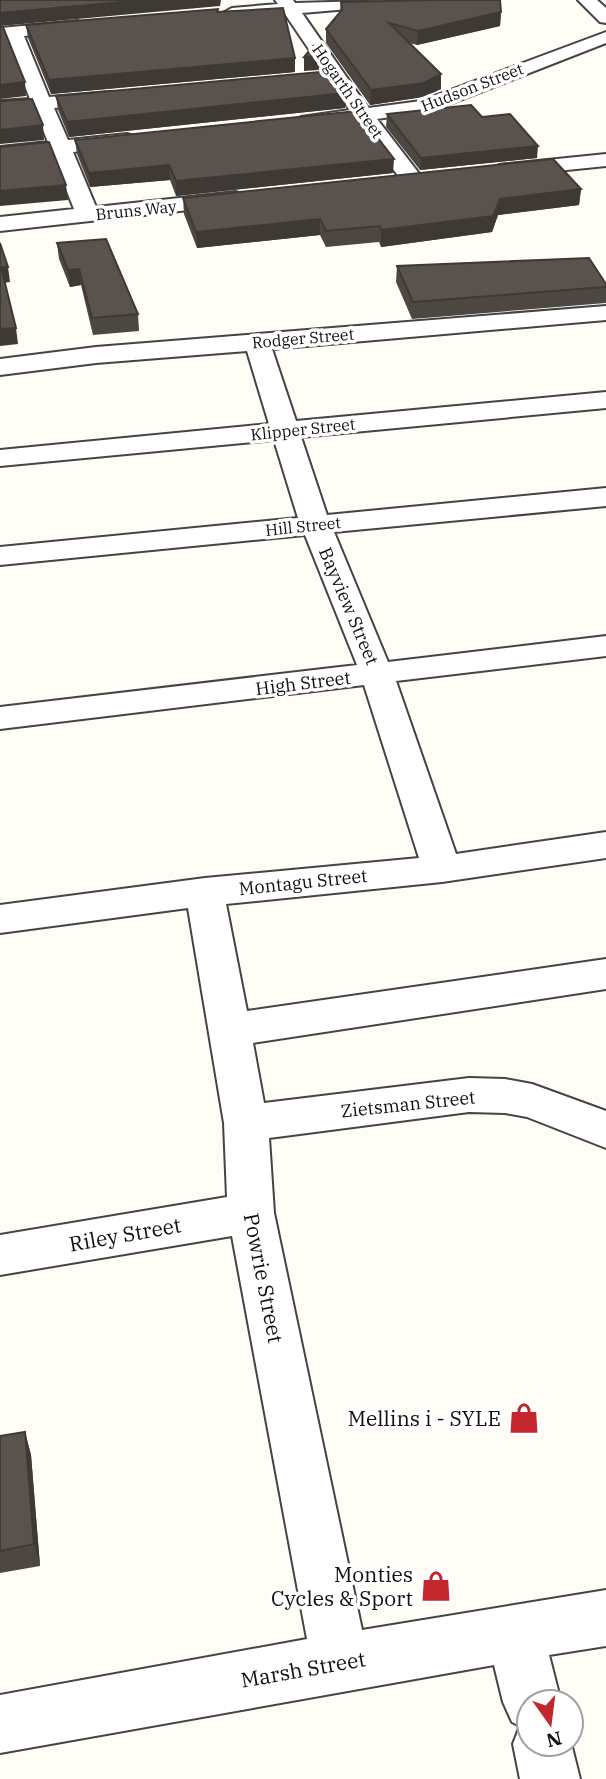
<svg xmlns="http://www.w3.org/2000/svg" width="606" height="1779" viewBox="0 0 606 1779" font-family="'IBM Plex Serif',serif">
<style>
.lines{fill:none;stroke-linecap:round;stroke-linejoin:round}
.minor-casing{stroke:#444;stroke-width:4}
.minor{fill:#fff;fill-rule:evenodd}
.wall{fill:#4d4742}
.shaded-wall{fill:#3f3936}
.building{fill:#5a524d;stroke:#3f3936;stroke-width:2}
.labels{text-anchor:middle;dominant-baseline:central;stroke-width:7;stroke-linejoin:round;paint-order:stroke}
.far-street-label{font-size:16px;fill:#111;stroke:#fff}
.street-label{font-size:18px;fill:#111;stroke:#fff}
.near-street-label{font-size:21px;fill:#111;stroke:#fff}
.near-poi-label{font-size:21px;fill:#111;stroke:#fff;text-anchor:end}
</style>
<rect width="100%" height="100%" fill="#fffdf5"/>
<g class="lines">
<defs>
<path id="minor" d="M275 0H293L295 3 404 0 395 5 302 13 368 108 421 101 606 32V43L432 111 377 119 424 180 421 185H405L357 121 308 127 301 125 298 121 301 117 350 110 285 14 232 18 223 13 232 8 278 4Z
M578 0H597L606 8V23L600 22Z
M78 21 87 26 84 30 24 36 49 97 109 92 116 94 119 98 116 102 109 104 54 108 68 140 127 134 134 136 137 140 134 144 127 146 73 152 96 207 235 192 243 194 246 199 243 204 0 231V217L74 209 52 154 0 159V147L48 142 35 110 0 113V101L30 99 6 38H0V28Z
M606 154V166L507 176 499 175 496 170 499 165 507 164Z
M606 306V320L272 349 296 421 606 392V408L301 437 327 515 606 488V506L334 532 388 662 606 636V656L396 681 456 854 606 832V858L442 882 226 904 247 1011 606 959V989L253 1043 264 1103 469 1078 505 1079 532 1084 606 1111V1148L527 1117 505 1113 469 1112 269 1138 274 1213 362 1630 606 1590V1646L549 1655 561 1702H529V1744L571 1743 580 1779H520L513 1744 520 1726 512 1722 503 1702 494 1665 0 1753V1695L307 1639 232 1236 0 1275V1235L227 1197 224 1123 188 908 0 933V905L205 878 419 858 364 685 0 729V707L357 665 305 535 0 565V547L298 518 274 440 0 466V450L269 424 247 351 96 363 0 375V359L96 347Z"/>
</defs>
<!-- minor casing -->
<use href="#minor" class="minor-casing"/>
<!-- minor -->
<use href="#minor" class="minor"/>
</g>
<!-- wall -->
<path class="wall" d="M341 2 501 12 500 26 417 45 409 43 441 74V89L423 97 370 105 326 43V29L340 12Z
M218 12 295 72 51 94 28 38 26 25Z
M346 93 345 108 69 137 58 110 56 96Z
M387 114 482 117 537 158 420 170 386 127Z
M359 116 393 173 176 196 170 180 90 187 77 154 75 140Z
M581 189 579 205 498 215 492 232 381 247 379 242 326 247 320 235 197 248 184 214 183 198Z
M57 243 138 314 139 331 93 335 81 285 70 287 59 259Z
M397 266 606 284V303L412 319 396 282Z
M25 1432 31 1455 40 1566 0 1573V1436Z"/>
<!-- shaded-wall -->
<path class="shaded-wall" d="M145 0H221L220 6 0 26V13Z
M501 12 500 26 417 45 418 31Z
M319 56V70L304 71V57Z
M295 58V72L51 94 49 80Z
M441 74V89L423 97 370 105 371 90Z
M25 82 26 96 0 99V85Z
M346 93 345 108 69 137 67 122Z
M43 125 44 140 0 144V130Z
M538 146 537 158 420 170 421 158Z
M394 159 393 173 176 196V181Z
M169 165 170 180 90 187 89 173Z
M66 185 68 200 0 206V191Z
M581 189 579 205 498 215 492 232 381 247V230L500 199Z
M320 219V235L197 248 196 232Z
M1 267H8L10 282 3 283Z
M79 269 81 285 70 287 68 270Z
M16 328 18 344 0 346V329Z
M25 1432 31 1455 40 1566 34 1544Z"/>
<!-- building -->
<path class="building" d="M0 0H145L0 13Z
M436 0H500L501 12 418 31 389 23 441 74 424 83 371 90 326 29 342 10 341 2Z
M283 8 295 58 49 80 26 25 218 9 217 12Z
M0 26 3 27 25 82 0 85Z
M313 46 319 56 304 57Z
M331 71 346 93 67 122 56 96Z
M32 99 43 125 0 130V101Z
M471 105 482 117 510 114 538 146 421 158 387 114Z
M357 111 360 114 355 116H361L394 159 176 181 169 165 89 173 75 140Z
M49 142 66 185 0 191V147Z
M553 159 581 189 500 199 493 216 381 230 380 226 326 231 320 219 196 232 183 198Z
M106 239 138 314 92 318 79 269 68 270 57 243Z
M0 243 8 267H1L16 328 0 329Z
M589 258 606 284V287L413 302 397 266Z
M25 1432 34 1544 0 1551V1436Z"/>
<!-- icons -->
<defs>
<symbol id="shop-bare" viewBox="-9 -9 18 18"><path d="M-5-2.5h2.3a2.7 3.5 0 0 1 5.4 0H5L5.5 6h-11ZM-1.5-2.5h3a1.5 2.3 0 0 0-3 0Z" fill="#c4262e" stroke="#fff" stroke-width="2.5" paint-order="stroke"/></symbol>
</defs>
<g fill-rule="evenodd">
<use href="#shop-bare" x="502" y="1396" width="44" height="44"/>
<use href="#shop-bare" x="414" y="1564" width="44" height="44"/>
</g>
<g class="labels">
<!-- far-street labels -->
<g class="far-street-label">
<text transform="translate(472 87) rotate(-21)">Hudson Street</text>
<text transform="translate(348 91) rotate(55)">Hogarth Street</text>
<text transform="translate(136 210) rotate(-6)">Bruns Way</text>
<text transform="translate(303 338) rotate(-5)">Rodger Street</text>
<text transform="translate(303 429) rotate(-6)">Klipper Street</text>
<text transform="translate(303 526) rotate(-6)">Hill Street</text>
</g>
<!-- street labels -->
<g class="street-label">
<text transform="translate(349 606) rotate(67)">Bayview Street</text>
<text transform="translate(303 683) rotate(-7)">High Street</text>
<text transform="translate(303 882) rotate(-6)">Montagu Street</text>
<text transform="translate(408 1104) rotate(-6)">Zietsman Street</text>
</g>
<!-- near-street labels -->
<g class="near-street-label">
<text transform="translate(125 1234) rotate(-10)">Riley Street</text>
<text transform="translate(264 1278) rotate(79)">Powrie Street</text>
<text transform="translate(303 1669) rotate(-10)">Marsh Street</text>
</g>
<!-- near-poi labels -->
<g class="near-poi-label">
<text x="501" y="1418">Mellins i - SYLE</text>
<text x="413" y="1574">Monties<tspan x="413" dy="24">Cycles &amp; Sport</tspan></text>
</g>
</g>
<!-- north arrow -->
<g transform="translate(550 1723) rotate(166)"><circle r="33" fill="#ffffff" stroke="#a0a0a0" stroke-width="2"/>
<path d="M0-5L12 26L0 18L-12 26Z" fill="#c4262e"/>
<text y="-10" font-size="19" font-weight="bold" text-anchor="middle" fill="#111111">N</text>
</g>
</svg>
